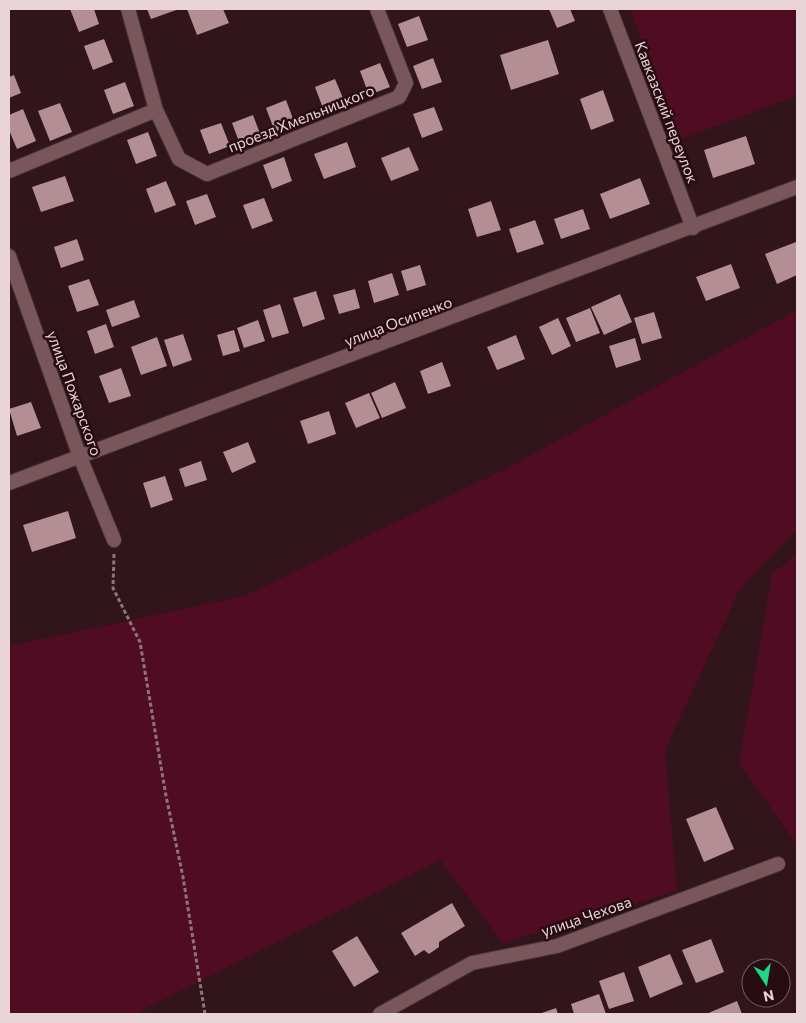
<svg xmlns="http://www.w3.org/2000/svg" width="806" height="1023" viewBox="0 0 806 1023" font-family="Commissioner,sans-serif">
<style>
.green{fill:#500c22}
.building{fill:#b38e94}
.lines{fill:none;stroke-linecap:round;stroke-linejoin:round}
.minor-casing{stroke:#453034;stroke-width:16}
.tertiary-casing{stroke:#453034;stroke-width:16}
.path{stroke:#8e757a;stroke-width:3;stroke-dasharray:4 2.5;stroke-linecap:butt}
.minor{stroke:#78565c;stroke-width:14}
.tertiary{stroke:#78565c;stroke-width:14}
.labels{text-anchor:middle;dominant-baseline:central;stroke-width:5;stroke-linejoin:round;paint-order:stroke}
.street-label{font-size:15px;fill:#e9d4d8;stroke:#270c12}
</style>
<rect width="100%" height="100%" fill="#31151b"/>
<!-- green -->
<path class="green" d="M630 9H794L797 17V96L679 140Z
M797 310V530L740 589 665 750 677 891 503 943 440 860 135 1014H9V646L244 596 511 466Z
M797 554V845L739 763 772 574Z"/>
<!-- building -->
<path class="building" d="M70 9H94L99 24 79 32Z
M147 9H179L151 19Z
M187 9H223L229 23 197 35Z
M549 9H570L575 21 557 28Z
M419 16 428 40 407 47 398 24Z
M104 39 113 62 93 70 84 46Z
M548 40 559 74 511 90 500 55Z
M433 58 442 82 422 89 413 66Z
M380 63 390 87 369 95 360 71Z
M14 75 21 93 9 98V77Z
M335 79 345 103 324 111 315 87Z
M125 82 134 106 113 114 104 90Z
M603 90 614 121 591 130 580 99Z
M286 100 295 124 275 132 266 108Z
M60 103 72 132 50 141 38 111Z
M434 107 443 130 422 138 413 114Z
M23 109 36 141 17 149 9 130V115Z
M253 115 262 139 241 147 232 123Z
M221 123 230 146 209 154 200 130Z
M148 132 157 156 136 164 127 140Z
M746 136 755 164 713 178 704 150Z
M347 142 356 167 324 179 314 154Z
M409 147 419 170 391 181 381 158Z
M284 157 292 181 272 189 263 165Z
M65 176 74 201 41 212 32 187Z
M640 178 650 204 610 219 600 194Z
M166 181 176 205 155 213 146 189Z
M207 194 216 217 195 225 186 201Z
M264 198 273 221 252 229 243 205Z
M491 201 501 230 477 237 468 209Z
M583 209 590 229 561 239 554 219Z
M535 220 544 244 517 253 509 229Z
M77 239 84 260 61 268 54 247Z
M796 242 797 275 777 284 765 254Z
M731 264 740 288 706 301 696 277Z
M420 265 426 285 407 291 401 271Z
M392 273 399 295 374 303 368 281Z
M89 279 99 305 77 312 68 286Z
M355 289 360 308 339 314 333 295Z
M316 291 325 319 303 327 293 298Z
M620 294 632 322 604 335 591 307Z
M134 300 140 317 112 327 106 310Z
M280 304 289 333 272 338 263 310Z
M590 308 600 333 576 342 566 318Z
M654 312 662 338 642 344 634 318Z
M558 318 571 346 552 355 539 327Z
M258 320 265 341 244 348 237 328Z
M106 324 114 347 95 354 87 331Z
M234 330 240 351 223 356 217 335Z
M183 334 192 360 173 367 164 340Z
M516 335 525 359 497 370 487 347Z
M157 337 167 366 141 375 131 347Z
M635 338 641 360 616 368 609 346Z
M442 362 451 386 428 394 420 371Z
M121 368 131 396 109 403 99 376Z
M395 382 406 408 382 418 371 393Z
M369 393 380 418 356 428 345 403Z
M31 402 41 428 17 436 9 409Z
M329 411 336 434 308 444 300 421Z
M248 442 256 462 232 473 223 452Z
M201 461 207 480 185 487 179 469Z
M165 476 173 500 151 508 143 483Z
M68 511 76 538 32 552 23 525Z
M716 807 734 849 704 862 686 819Z
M452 903 465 926 439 942V947L429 954 424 950 415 956 401 933Z
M357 936 379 972 354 987 332 951Z
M711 939 724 972 696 983 682 950Z
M670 954 683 984 650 998 638 967Z
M624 972 634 1001 609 1009 599 981Z
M599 994 606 1014H574L571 1004Z
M737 1001 742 1014H706Z
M556 1008 558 1014H539Z"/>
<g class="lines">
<defs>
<path id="minor" d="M610 9 693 228
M156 110 179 159 207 174 399 97 406 83 377 9
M9 171 156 110 128 9
M9 256 80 457 114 540
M380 1014 472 963 557 946 778 864"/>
<path id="tertiary" d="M9 483 797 187"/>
</defs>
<!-- minor casing -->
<use href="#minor" class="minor-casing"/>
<!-- tertiary casing -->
<use href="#tertiary" class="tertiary-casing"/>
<!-- path -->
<path class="path" d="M114 554 113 588 140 642 166 796 183 877 205 1014"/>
<!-- minor -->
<use href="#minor" class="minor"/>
<!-- tertiary -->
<use href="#tertiary" class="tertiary"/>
</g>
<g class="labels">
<!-- street labels -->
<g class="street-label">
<text transform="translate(667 112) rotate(69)">Кавказский переулок</text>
<text transform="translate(301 118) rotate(-22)">проезд Хмельницкого</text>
<text transform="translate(398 321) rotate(-21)">улица Осипенко</text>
<text transform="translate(75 393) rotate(70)">улица Пожарского</text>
<text transform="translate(586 916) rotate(-19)">улица Чехова</text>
</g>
</g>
<!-- border -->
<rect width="806" height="1023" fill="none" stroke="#e9d4d8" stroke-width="20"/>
<!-- north arrow -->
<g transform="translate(766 983) rotate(168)"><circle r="24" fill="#270c12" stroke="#755c61"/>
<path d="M0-4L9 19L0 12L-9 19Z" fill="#1ed888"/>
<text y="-8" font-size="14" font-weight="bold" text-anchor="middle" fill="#e9d4d8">N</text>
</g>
</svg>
